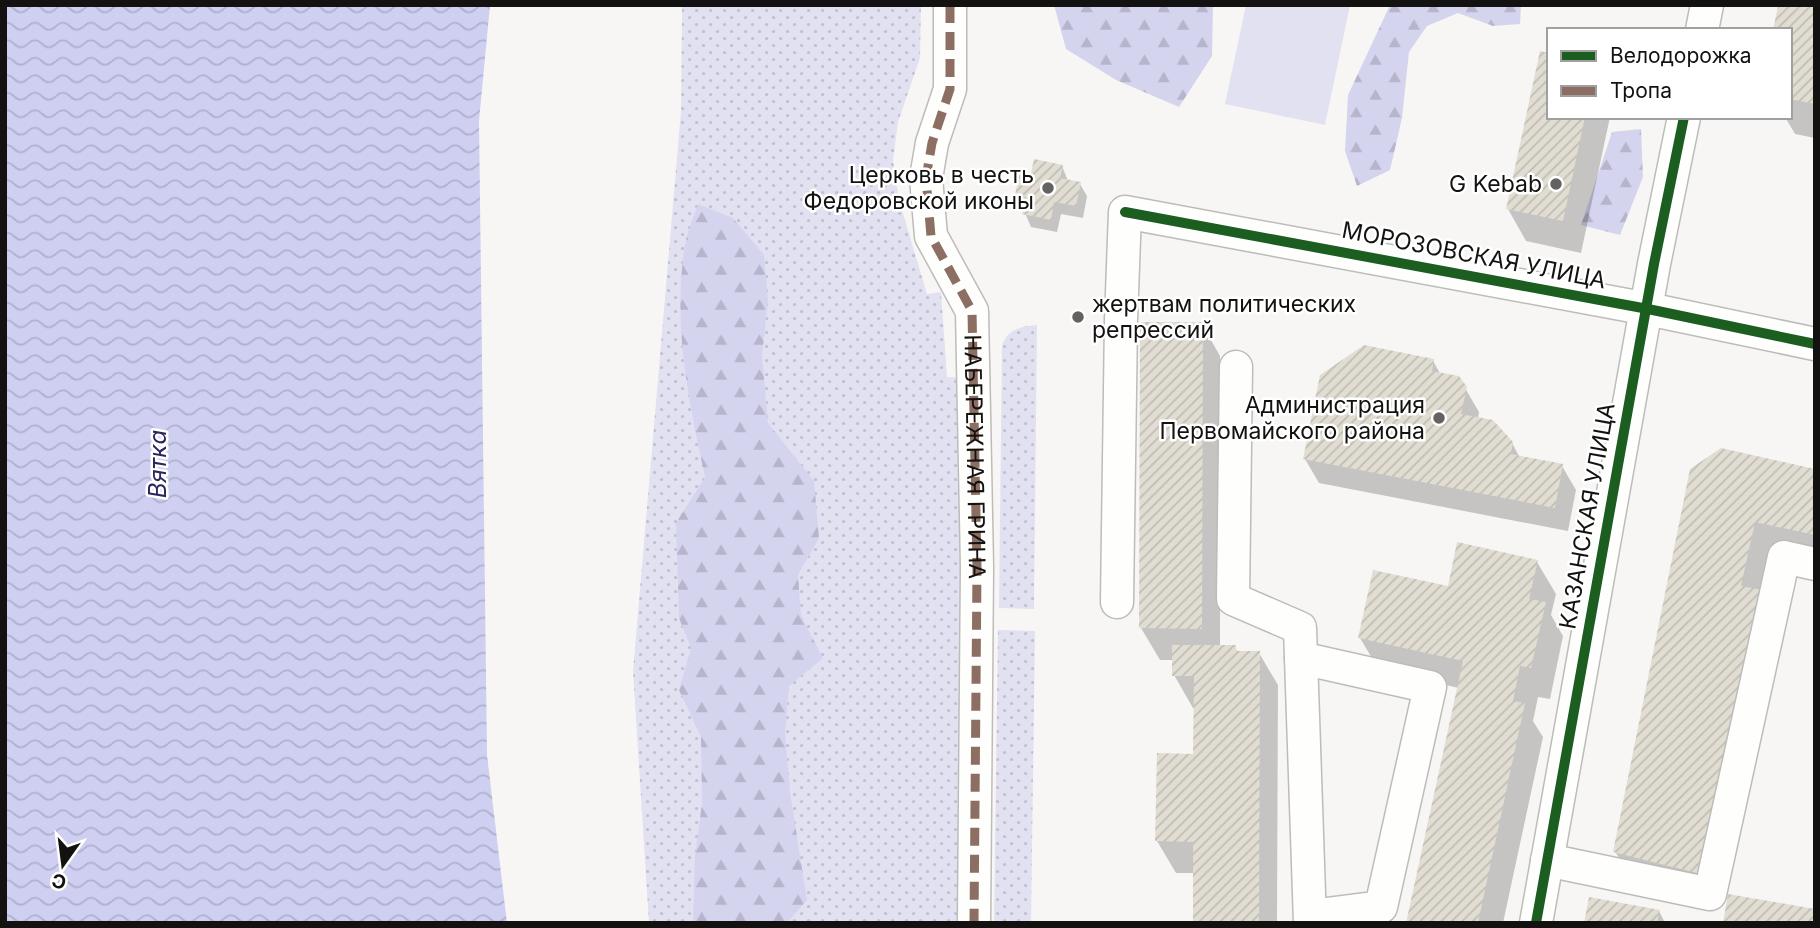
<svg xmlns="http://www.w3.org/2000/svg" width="1820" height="928" viewBox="0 0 1820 928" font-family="Inter,sans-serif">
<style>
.grass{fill:url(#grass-dots)}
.forest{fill:url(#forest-firs)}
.pitch{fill:#e1e1f2}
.water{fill:url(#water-waves)}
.shadow{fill:#0003}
.building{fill:url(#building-hatch)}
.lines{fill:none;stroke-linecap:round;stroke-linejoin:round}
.minor-casing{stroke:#bdbcbb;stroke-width:35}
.minor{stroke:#fefefd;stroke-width:32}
.quiet{stroke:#8d6e63;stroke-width:9;stroke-dasharray:18 9;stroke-linecap:butt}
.cycleway-casing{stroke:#fff;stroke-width:15}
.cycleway{stroke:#1b5e20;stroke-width:10}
.poi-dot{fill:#636260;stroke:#fff;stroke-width:2.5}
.labels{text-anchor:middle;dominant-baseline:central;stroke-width:5;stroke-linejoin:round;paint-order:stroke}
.poi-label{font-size:23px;fill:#131211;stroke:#fff;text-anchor:end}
.street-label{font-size:23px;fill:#131211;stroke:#fff}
.water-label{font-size:24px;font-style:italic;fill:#2c2560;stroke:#fff}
</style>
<defs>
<pattern id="grass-dots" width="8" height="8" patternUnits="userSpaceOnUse" patternTransform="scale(1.75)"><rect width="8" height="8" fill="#e1e1f2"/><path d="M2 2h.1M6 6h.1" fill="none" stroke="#c0c0ce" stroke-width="1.8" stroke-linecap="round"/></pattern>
<pattern id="forest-firs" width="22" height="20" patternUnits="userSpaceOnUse" patternTransform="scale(1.75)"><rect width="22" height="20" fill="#d5d4ef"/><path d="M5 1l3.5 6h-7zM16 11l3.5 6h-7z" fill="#b6b5cc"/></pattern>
<pattern id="water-waves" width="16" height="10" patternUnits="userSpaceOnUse" patternTransform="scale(1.75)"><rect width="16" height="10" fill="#cecff1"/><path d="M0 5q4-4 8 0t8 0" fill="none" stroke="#b0b1ce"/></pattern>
<pattern id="building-hatch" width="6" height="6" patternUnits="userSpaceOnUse" patternTransform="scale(1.75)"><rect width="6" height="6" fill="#e1ddd2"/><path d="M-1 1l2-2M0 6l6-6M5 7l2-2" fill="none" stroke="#c0bdb3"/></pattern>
</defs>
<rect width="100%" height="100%" fill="#f7f6f4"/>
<!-- grass -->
<path class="grass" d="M682 5H921L920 58 898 122 893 160 899 200 927 294 941 292 947 377 966 378 957 923H649L633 671 681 111Z
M1037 325 1034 609 999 608 1002 346C1007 329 1022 326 1037 325Z
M998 630 1035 631 1031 923H994Z"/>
<!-- forest -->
<path class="forest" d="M1054 5H1213L1212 56 1179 107 1116 80 1066 49Z
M1390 5H1521L1520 24 1493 26 1458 13 1427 26 1409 52 1402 118 1390 170 1357 186 1345 151 1348 95Z
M1641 129 1643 177 1620 235 1581 225 1612 132Z
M698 204 733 218 764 255 768 300 762 356 768 423 814 481 819 538 798 575 801 616 823 658 789 686 785 733 790 792 807 900 787 923H693L695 857 702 803 701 737 679 690 691 648 679 618 676 523 705 477C689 401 673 329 684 251 686 235 693 219 698 204Z"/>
<!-- pitch -->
<path class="pitch" d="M1246 5H1350L1325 125 1225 104Z"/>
<!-- water -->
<path class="water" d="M5 5H490L479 121 487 755 507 923H5Z"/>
<!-- shadow -->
<path class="shadow" d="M1815 5V138L1795 134 1785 117H1790V30L1788 9Z
M1549 117H1610L1581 253 1526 241 1508 209Z
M1062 166 1068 181 1080 184 1087 196 1083 218 1061 214 1057 232 1031 227 1017 194 1032 175Z
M1202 324 1220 356V647H1235L1238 653H1259L1278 685 1277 923H1195V873H1176L1157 841 1195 755V708H1193L1174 675V660H1160L1141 628Z
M1433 361 1441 375 1465 388 1479 412 1478 419 1512 443 1520 458 1562 466 1576 490 1568 531 1319 483 1305 459Z
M1691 470 1815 471V563L1773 554 1719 905 1634 884 1615 851Z
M1537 562 1556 594 1551 615 1563 636 1550 699 1538 697 1533 721 1543 737 1503 923H1408L1459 688 1379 670 1360 638 1449 588Z
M1659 911 1665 923H1586Z"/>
<!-- building -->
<path class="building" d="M1787 5H1815V104L1790 99V30H1773L1778 6 1787 7Z
M1540 51 1549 53V117H1585L1563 221 1506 209Z
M1034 159 1063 165 1060 178 1081 182 1076 206 1054 202 1051 220 1022 214 1026 197 1015 195 1020 170 1031 173Z
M1140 322H1203L1202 629 1139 628Z
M1364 345 1434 359 1432 371 1459 376 1467 387 1461 414 1493 420 1513 442 1511 454 1563 464 1555 508 1303 459 1320 375Z
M1721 448 1815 469V535L1755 522 1741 586 1762 590 1701 874 1613 852 1690 469Z
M1457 542 1538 560 1529 599 1546 602 1531 668 1520 666 1513 701 1525 703 1478 923H1406L1463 661 1358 638 1373 570 1448 586Z
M1172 645H1236V651H1260L1259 923H1193V842L1155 841 1157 753 1193 754 1194 676H1172Z
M1728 894 1815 909V923H1723Z
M1589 897 1660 910 1657 923H1584Z"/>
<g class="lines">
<defs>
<g id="minor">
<path id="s1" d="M950 5V89L932 143 926 178 931 236 972 311 977 567 974 923"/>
<path d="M1702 30 1707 5"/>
<path d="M1236 367 1233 599 1300 628 1310 923"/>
<path d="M1117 602 1121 320 1125 212 1648 309 1815 344"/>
<path d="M1301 658 1430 687 1381 907 1311 916"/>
<path d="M1547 860 1710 894 1784 557 1815 564"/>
<path d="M1536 923 1654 264 1684 117"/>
</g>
</defs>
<!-- minor casing -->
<use href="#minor" class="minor-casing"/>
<!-- minor -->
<use href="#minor" class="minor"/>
<!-- quiet -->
<path class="quiet" d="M950 5V89L932 143 926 178 931 236 972 311 977 567 974 923"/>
<defs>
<path id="cycleway" d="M1125 212 1648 309 1815 344
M1536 923 1654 264 1684 117"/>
</defs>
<!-- cycleway casing -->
<use href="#cycleway" class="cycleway-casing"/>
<!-- cycleway -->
<use href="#cycleway" class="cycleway"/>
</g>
<!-- markers -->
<g class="poi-dot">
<circle cx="1556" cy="184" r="7"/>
<circle cx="1048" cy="188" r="7"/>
<circle cx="1078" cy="317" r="7"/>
<circle cx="1439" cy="418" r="7"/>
</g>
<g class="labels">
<!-- poi labels -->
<g class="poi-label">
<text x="1034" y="175">Церковь в честь<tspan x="1034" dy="26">Федоровской иконы</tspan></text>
<text x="1542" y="184">G Kebab</text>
<text x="1092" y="304" text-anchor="start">жертвам политических<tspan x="1092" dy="26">репрессий</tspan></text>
<text x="1425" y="405">Администрация<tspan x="1425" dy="26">Первомайского района</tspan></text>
</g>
<!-- street labels -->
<g class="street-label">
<text transform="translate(1474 255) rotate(11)">МОРОЗОВСКАЯ УЛИЦА</text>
<text stroke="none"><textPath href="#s1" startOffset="466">НАБЕРЕЖНАЯ ГРИНА</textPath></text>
<text transform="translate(1587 516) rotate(-80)">КАЗАНСКАЯ УЛИЦА</text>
</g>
<!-- water labels -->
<g class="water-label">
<text transform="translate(157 464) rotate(-90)">Вятка</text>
</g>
</g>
<!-- border -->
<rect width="1820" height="928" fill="none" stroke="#131211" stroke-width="14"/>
<!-- legend -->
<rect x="1547" y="28" width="245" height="91" fill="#ffffff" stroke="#a1a0a0" stroke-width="2"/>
<rect x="1561" y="51" width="35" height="10" fill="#1b5e20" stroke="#a1a0a0" stroke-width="2"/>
<text x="1610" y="63" font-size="21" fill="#131211">Велодорожка</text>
<rect x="1561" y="86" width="35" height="10" fill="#8d6e63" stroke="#a1a0a0" stroke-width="2"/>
<text x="1610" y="98" font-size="21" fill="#131211">Тропа</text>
<!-- north arrow -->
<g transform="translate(63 865) rotate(194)" stroke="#ffffff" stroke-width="5" paint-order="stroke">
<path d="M0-5L12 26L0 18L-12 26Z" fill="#131211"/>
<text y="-10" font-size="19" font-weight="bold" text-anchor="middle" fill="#131211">С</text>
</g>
</svg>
